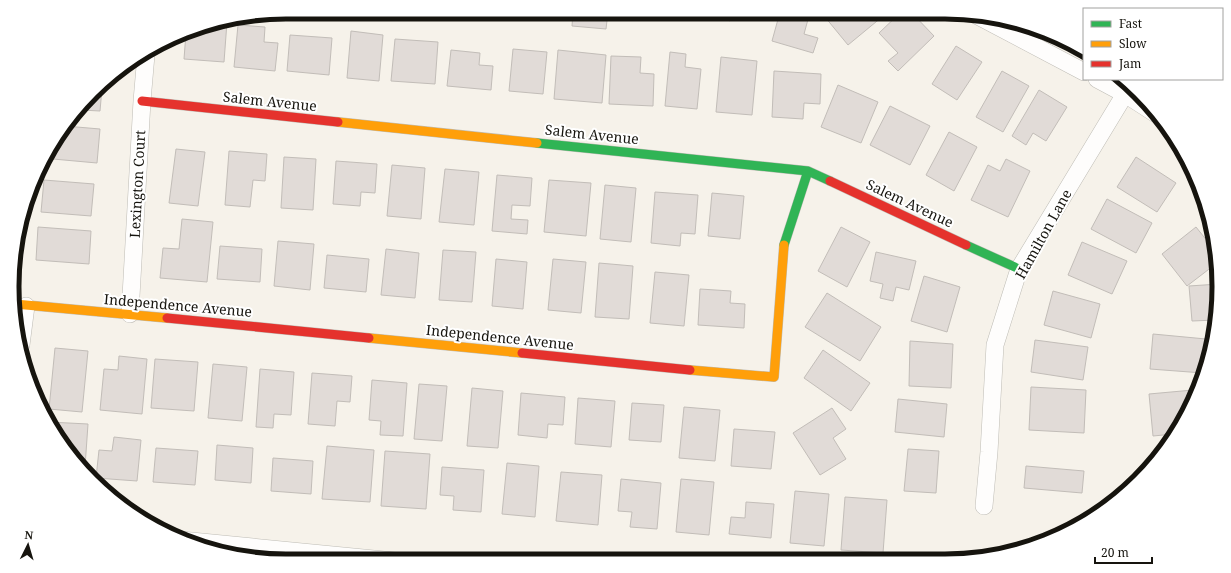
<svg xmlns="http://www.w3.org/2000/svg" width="1231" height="573" viewBox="0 0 1231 573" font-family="'Noto Serif',serif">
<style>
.building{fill:#e1dbd7;stroke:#c2bdb8}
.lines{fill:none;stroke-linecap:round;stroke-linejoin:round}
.street-casing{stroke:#bebcb5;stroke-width:18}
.fast-casing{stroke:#bebcb5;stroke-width:10}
.slow-casing{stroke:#bebcb5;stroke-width:10}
.jam-casing{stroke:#bebcb5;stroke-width:10}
.street{stroke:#fefdfc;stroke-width:17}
.fast{stroke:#30b455;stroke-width:9}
.slow{stroke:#ff9f0a;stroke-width:9}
.jam{stroke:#e5322d;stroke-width:9}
.labels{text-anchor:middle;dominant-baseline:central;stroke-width:4;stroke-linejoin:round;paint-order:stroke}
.street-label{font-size:14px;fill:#16140e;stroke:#fff}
.rim{fill:none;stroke:#16140e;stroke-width:5}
</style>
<rect width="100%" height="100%" fill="#f6f2ea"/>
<!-- building -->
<path class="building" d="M573 12H608L606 29 572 26Z
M724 12H745L729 21Z
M780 12H810L804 34 818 38 813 53 772 41Z
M832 12H888L848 45 825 17Z
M901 12H911L934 36 898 71 888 61 898 53 879 33Z
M227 22 224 62 184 59 186 33 198 27Z
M238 25 265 27 264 42 278 43 275 71 234 67Z
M351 31 383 35 379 81 347 78Z
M290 35 332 38 329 75 287 71Z
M395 39 438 42 435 84 391 81Z
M956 46 982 62 957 100 932 84Z
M513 49 547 52 543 94 509 91Z
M451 50 480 53 479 65 493 66 491 90 447 86Z
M558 50 606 55 602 103 554 99Z
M670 52 686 54 685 67 701 69 697 109 665 106Z
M611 56 641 57 640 73 654 74 653 106 609 104Z
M721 57 757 61 752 115 716 112Z
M774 71 821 74 820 104 804 103 803 119 772 117Z
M1002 71 1029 86 1003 132 976 117Z
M838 85 878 102 861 143 821 127Z
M102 88 100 111 81 110Z
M1039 90 1067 107 1046 141 1033 133 1026 145 1012 136Z
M890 106 930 126 910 165 870 145Z
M65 126 100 129 97 163 53 159 54 141 58 134Z
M949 132 977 147 954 191 926 175Z
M176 149 205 152 198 206 169 203Z
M229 151 267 154 265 181 253 180 250 207 225 205Z
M284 157 316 159 313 210 281 208Z
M1136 157 1176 183 1157 212 1117 187Z
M1006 159 1030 171 1008 217 971 200 988 165 1000 171Z
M336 161 377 164 375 193 361 192 360 206 333 204Z
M392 165 425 168 421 219 387 216Z
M445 169 479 172 474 225 439 222Z
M497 175 532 178 530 206 512 205 511 219 528 220 527 234 492 231Z
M44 180 94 184 91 216 41 212Z
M549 180 591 183 586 236 544 232Z
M605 185 636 188 631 242 600 239Z
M655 192 698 195 695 234 681 233 680 246 651 243Z
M712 193 744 196 740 239 708 236Z
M1107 199 1152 223 1136 253 1091 229Z
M182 219 213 222 207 282 160 278 163 248 179 249Z
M38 227 91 231 89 264 36 260Z
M841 227 870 242 847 287 818 271Z
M1196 227 1216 252 1217 263 1187 286 1162 254Z
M278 241 314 244 310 290 274 286Z
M1082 242 1127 261 1112 294 1068 275Z
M220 246 262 249 260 282 217 279Z
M386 249 419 253 415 298 381 295Z
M443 250 476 252 472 302 439 300Z
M876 252 916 261 909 290 896 287 893 301 880 298 883 284 870 281Z
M327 255 369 259 366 292 324 288Z
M496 259 527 262 523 309 492 306Z
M553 259 586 262 581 313 548 310Z
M599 263 633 266 629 319 595 317Z
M655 272 689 275 684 326 650 323Z
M924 276 960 287 947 332 911 321Z
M1219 284 1216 320 1192 321 1189 286Z
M700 289 731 291 730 303 745 304 744 328 698 325Z
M1053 291 1100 304 1091 338 1044 325Z
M827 293 881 327 860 361 805 327Z
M1153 334 1206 339 1203 373 1150 369Z
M1035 340 1088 347 1083 380 1031 372Z
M910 341 953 344 951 388 909 386Z
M55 348 88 351 82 412 49 409Z
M823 350 870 383 851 411 804 378Z
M119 356 147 359 142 414 100 410 104 369 118 370Z
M155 359 198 362 194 411 151 408Z
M213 364 247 367 242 421 208 418Z
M260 369 294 372 291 415 274 414 273 428 256 427Z
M312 373 352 376 350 402 337 401 335 426 308 424Z
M372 380 407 383 403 436 380 435 381 421 369 420Z
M419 384 447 386 442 441 414 439Z
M1031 387 1086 390 1084 433 1029 430Z
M472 388 503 391 498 448 467 446Z
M1193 390 1194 399 1174 434 1153 436 1149 394Z
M521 393 565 397 563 425 548 424 547 438 518 435Z
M578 398 615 401 611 447 575 444Z
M898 399 947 404 944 437 895 432Z
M632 403 664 405 661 442 629 440Z
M684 407 720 410 715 461 679 458Z
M832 408 846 429 833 438 846 459 820 475 793 433Z
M49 422 88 424 85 467 81 466 69 453Z
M734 429 775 432 771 469 731 466Z
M114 437 141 440 137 481 96 478 99 450 112 451Z
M217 445 253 448 251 483 215 480Z
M327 446 374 450 370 502 322 499Z
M156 448 198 451 195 485 153 482Z
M908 449 939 451 936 493 904 491Z
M385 451 430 454 426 509 381 506Z
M273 458 313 461 311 494 271 491Z
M507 463 539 466 535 517 502 514Z
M1026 466 1084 471 1082 493 1024 488Z
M442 467 484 470 481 512 453 510 454 496 440 495Z
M561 472 602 475 598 525 556 521Z
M621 479 661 483 657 529 630 527 632 512 618 511Z
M681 479 714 482 709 535 676 532Z
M795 491 829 494 824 546 790 543Z
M845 497 887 500 883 553 841 550Z
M746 502 774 504 771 538 729 534 731 517 745 518Z"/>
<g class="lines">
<defs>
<path id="street" d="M976 15 1084 72
M1097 79 1125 94 1156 114
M130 314 142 101 146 55
M21 345 26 306
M984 506 989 452 995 345 1019 269 1125 94
M181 540 394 561"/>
<path id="fast" d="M537 143 808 171 830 181
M784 245 808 171
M966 245 1019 269"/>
<path id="slow" d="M338 122 537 143
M15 304 167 318
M369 338 522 353
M690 370 774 377 784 245"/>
<path id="jam" d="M142 101 338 122
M830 181 966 245
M167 318 369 338
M522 353 690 370"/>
</defs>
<!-- street casing -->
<use href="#street" class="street-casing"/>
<!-- fast casing -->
<use href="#fast" class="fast-casing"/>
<!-- slow casing -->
<use href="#slow" class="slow-casing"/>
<!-- jam casing -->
<use href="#jam" class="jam-casing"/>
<!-- street -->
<use href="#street" class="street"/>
<!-- fast -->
<use href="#fast" class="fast"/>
<!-- slow -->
<use href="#slow" class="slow"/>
<!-- jam -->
<use href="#jam" class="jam"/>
</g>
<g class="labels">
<!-- street labels -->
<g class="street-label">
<text transform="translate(270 101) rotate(6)">Salem Avenue</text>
<text transform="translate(592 134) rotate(6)">Salem Avenue</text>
<text transform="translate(137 184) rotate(-87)">Lexington Court</text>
<text transform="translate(910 203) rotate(25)">Salem Avenue</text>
<text transform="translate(1043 234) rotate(-61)">Hamilton Lane</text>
<text transform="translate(178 305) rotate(5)">Independence Avenue</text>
<text transform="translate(500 337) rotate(6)">Independence Avenue</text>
</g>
</g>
<!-- crop -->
<path d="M0 0H1231V573H0ZM286 19H945A267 267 0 0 1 1212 286V287A267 267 0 0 1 945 554H286A267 267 0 0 1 19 287V286A267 267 0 0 1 286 19Z" fill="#fff" fill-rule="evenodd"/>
<path class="rim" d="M286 19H945A267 267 0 0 1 1212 286V287A267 267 0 0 1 945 554H286A267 267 0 0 1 19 287V286A267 267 0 0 1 286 19Z"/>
<!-- legend -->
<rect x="1083" y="8" width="140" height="72" fill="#ffffff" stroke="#a2a19f"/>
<rect x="1091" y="21" width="20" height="6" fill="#30b455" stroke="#a2a19f"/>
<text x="1119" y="28" font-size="12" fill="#16140e">Fast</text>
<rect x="1091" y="41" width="20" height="6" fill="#ff9f0a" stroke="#a2a19f"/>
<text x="1119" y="48" font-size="12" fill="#16140e">Slow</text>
<rect x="1091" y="61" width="20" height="6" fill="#e5322d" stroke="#a2a19f"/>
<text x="1119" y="68" font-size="12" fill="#16140e">Jam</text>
<!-- north arrow -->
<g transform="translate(28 545) rotate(5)" stroke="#ffffff" stroke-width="3" paint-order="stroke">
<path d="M0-3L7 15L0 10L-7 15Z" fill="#16140e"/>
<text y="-6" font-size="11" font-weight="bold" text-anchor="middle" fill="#16140e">N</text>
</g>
<!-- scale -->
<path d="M1095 557v6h57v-6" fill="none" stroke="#16140e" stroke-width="2"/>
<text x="1101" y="557" font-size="12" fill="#16140e" stroke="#ffffff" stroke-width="3" paint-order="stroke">20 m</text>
</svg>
